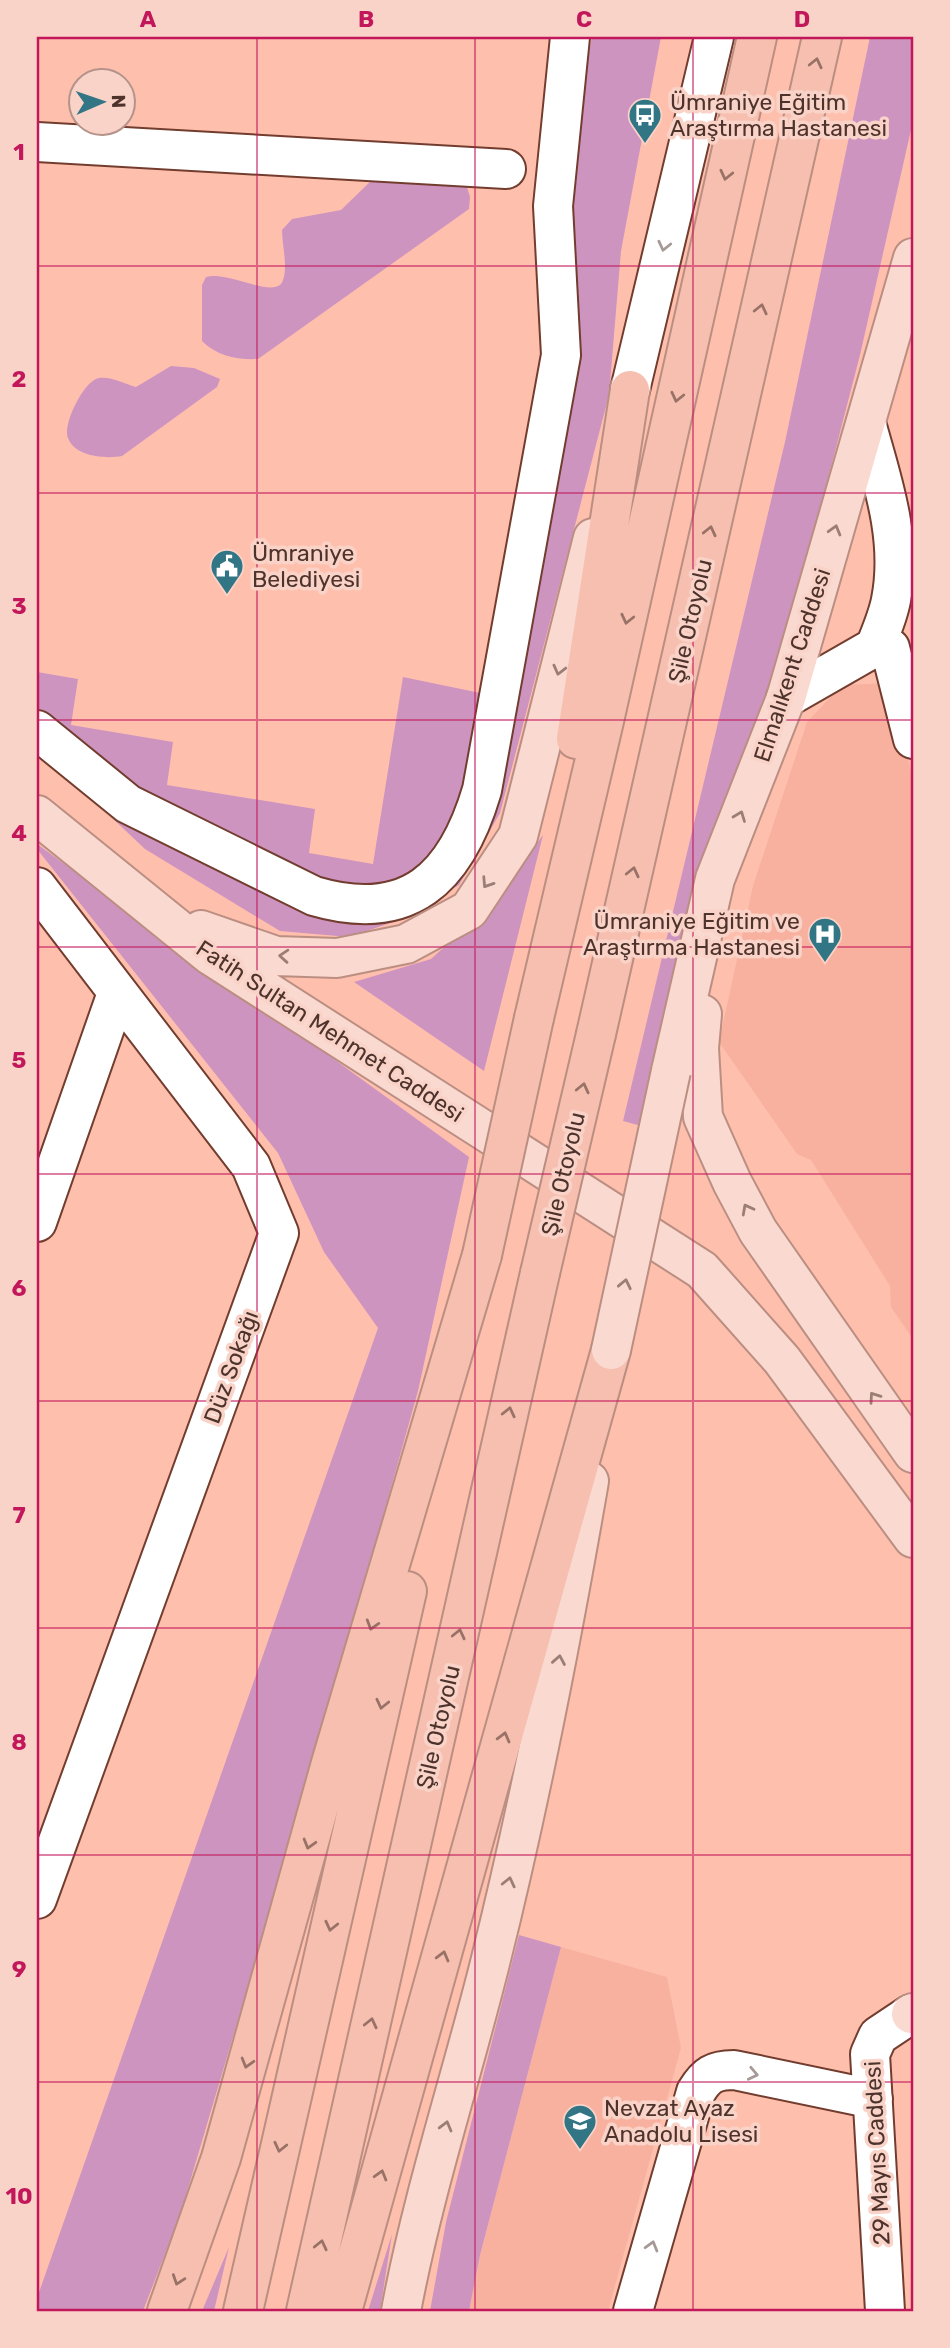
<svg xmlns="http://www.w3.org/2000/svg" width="950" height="2348" viewBox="0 0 950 2348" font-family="Rubik,sans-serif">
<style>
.built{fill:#f8b19f}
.green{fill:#ce94c0}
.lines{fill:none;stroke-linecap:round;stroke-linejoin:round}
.minor-casing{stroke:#723d2e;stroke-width:42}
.major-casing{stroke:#bb8e82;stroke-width:42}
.highway-casing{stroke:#bb8e82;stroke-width:42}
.minor{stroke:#fff;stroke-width:38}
.major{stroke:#fad9d0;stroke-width:38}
.highway{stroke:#f6bfb0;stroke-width:38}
.major-bridge-casing{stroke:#bb8e82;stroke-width:42;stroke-linecap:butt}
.highway-bridge-casing{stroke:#bb8e82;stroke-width:42;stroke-linecap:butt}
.major-bridge{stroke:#fad9d0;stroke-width:38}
.highway-bridge{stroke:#f6bfb0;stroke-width:38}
.oneway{stroke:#997267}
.oneway2{stroke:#a69996}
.oneway3{stroke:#9b7e76}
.grid{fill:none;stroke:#c2185b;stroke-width:2;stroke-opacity:0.55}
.labels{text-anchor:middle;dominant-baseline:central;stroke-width:7;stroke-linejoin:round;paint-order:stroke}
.poi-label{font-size:23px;fill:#4d332c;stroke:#fad3c8;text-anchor:start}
.street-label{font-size:23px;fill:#4d332c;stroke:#fad3c8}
.neatline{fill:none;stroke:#c2185b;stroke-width:2.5}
.grid-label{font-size:23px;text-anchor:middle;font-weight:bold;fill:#c2185b}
</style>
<rect width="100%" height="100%" fill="#ffbfad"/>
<!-- built -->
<path class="built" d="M890 683 913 780V1339L891 1307 890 1286 811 1160 797 1154 719 1042 753 886 807 722 842 685Z
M561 1947 667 1977 681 2048 608 2311H469L480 2255Z"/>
<!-- green -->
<path class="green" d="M592 37H661L621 251 609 395 500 813 459 885 402 919 349 937 280 931 145 849 37 747V672L78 679 71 725 173 742 167 785 315 809 309 853 373 864 403 677 490 695 571 327 563 183Z
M870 37H913V121L860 355 780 664 645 1127 623 1121 785 442Z
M374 178 467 187 470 197 469 209 258 359C237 360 217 356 202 341V285L206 277C228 270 277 301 283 280 288 267 282 244 282 230L292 219 341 210Z
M171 366 194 368 220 379 217 387 122 456C106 459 75 457 68 438 62 425 84 380 99 378 110 376 126 384 136 387Z
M543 835 484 1071 354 982 431 959 495 901Z
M37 844 469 1157 418 1391 313 1767 181 2212 143 2311H37V2298L378 1328 324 1252 278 1153 37 849Z
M519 1935 561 1947 480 2255 469 2311H430L446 2222Z
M392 2234 380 2311H368Z
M229 2247 214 2311H202Z"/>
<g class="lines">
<defs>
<path id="minor" d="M37 142 506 169
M630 390 714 37
M875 647 890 648 913 739
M786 698 875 647C881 632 888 616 891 600 903 539 882 480 866 423
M37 730 128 804 314 896C409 924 456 878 482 790L561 355 553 206 570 37
M37 887 251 1166 279 1233 37 1899
M37 1222 117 993
M633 2311 696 2092C706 2075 714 2070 734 2070L873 2099
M885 2311 870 2054 878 2036 911 2014"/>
<path id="major" d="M37 815 210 955 702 1270 782 1360 913 1538
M201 930 276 956 337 958 406 944 469 910 518 836 593 538
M702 1014 699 1048 703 1117 732 1182 758 1231 913 1453
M671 1071 715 879 786 698 913 258
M911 2014 913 2013
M401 2311C423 2193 461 2079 490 1963 530 1803 561 1643 589 1481"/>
<path id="highway" d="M576 739 630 390
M534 1018 604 721 757 37
M596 1034 822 37
M167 2311 221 2158 331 1763 482 1255
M243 2311 407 1591
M306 2311 540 1273
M342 2311 611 1350"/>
</defs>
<!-- minor casing -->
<use href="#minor" class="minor-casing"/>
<!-- major casing -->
<use href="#major" class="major-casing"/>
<!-- highway casing -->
<use href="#highway" class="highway-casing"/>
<!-- minor -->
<use href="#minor" class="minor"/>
<!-- major -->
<use href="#major" class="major"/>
<!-- highway -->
<use href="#highway" class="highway"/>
<defs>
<path id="major-bridge" d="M611 1350 671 1071"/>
<path id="highway-bridge" d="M482 1255 534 1018
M540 1273 596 1034"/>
</defs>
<!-- major-bridge casing -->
<use href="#major-bridge" class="major-bridge-casing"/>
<!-- highway-bridge casing -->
<use href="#highway-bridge" class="highway-bridge-casing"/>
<!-- major-bridge -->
<use href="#major-bridge" class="major-bridge"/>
<!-- highway-bridge -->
<use href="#highway-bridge" class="highway-bridge"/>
</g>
<!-- one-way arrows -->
<defs><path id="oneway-chevron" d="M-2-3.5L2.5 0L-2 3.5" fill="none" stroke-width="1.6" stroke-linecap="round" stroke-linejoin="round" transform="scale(1.75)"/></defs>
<g class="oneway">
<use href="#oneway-chevron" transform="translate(816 63) rotate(-77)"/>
<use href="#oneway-chevron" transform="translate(726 175) rotate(103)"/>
<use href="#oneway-chevron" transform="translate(761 309) rotate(-77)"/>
<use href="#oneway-chevron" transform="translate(677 397) rotate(103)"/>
<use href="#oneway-chevron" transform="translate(710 531) rotate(-77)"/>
<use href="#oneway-chevron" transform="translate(627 619) rotate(103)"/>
<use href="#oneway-chevron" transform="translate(633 872) rotate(-77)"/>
<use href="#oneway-chevron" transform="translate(583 1088) rotate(-77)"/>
<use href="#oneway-chevron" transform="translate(509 1412) rotate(-77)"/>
<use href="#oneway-chevron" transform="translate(372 1625) rotate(107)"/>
<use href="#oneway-chevron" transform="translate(459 1634) rotate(-77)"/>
<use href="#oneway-chevron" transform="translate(382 1704) rotate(103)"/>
<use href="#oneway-chevron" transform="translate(504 1737) rotate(-75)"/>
<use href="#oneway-chevron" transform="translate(309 1844) rotate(106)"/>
<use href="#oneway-chevron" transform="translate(331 1926) rotate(103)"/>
<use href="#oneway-chevron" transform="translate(443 1956) rotate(-75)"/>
<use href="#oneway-chevron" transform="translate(371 2023) rotate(-77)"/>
<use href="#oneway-chevron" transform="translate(247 2063) rotate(106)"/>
<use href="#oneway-chevron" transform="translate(280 2147) rotate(103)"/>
<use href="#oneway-chevron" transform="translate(381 2175) rotate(-74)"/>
<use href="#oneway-chevron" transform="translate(321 2245) rotate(-77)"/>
<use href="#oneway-chevron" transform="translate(178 2280) rotate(109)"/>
</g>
<g class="oneway2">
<use href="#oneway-chevron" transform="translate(664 246) rotate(103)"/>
<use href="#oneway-chevron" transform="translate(753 2074) rotate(12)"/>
<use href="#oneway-chevron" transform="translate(652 2246) rotate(-74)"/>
</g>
<g class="oneway3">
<use href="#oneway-chevron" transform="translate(835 530) rotate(-74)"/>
<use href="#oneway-chevron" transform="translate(559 670) rotate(104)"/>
<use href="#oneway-chevron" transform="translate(740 816) rotate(-69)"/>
<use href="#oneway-chevron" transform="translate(487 883) rotate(123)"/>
<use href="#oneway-chevron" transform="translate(284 956) rotate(-176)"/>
<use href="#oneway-chevron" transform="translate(747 1209) rotate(-118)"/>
<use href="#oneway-chevron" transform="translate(625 1284) rotate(-78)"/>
<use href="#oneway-chevron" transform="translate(874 1397) rotate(-125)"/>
<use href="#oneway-chevron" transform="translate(559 1660) rotate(-80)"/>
<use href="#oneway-chevron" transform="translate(509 1882) rotate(-77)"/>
<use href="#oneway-chevron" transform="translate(446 2126) rotate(-75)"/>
</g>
<!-- grid -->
<path class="grid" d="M257 37V2311M475 37V2311M693 37V2311M37 266H913M37 493H913M37 720H913M37 947H913M37 1174H913M37 1401H913M37 1628H913M37 1855H913M37 2082H913"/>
<!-- icons -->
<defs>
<symbol id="bus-pin" viewBox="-11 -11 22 30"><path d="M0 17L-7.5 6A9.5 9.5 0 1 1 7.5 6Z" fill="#327585" stroke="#fad3c8"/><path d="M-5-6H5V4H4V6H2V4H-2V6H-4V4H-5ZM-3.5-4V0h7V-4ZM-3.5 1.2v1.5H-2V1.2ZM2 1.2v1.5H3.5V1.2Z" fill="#fff"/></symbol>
<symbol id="civic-pin" viewBox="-11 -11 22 30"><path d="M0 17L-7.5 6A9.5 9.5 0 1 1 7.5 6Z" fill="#327585" stroke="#fad3c8"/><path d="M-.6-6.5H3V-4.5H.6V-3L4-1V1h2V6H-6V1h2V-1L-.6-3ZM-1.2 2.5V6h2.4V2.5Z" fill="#fff"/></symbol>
<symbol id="hospital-pin" viewBox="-11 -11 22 30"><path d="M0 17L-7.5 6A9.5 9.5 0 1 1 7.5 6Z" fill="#327585" stroke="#fad3c8"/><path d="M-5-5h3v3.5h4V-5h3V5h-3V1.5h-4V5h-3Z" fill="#fff"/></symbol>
<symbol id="school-pin" viewBox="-11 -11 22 30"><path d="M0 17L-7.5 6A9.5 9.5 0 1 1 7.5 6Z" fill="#327585" stroke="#fad3c8"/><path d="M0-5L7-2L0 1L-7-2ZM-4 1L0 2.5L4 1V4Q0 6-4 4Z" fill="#fff"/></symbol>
</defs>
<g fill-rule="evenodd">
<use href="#bus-pin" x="626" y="96" width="38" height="52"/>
<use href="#civic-pin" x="208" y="547" width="38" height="52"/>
<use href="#hospital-pin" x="806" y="915" width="38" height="52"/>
<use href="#school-pin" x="561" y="2102" width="38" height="52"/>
</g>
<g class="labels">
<!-- poi labels -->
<g class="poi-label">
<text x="670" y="102">Ümraniye Eğitim<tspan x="670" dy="26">Araştırma Hastanesi</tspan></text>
<text x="252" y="553">Ümraniye<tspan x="252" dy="26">Belediyesi</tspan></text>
<text x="800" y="921" text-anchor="end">Ümraniye Eğitim ve<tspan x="800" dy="26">Araştırma Hastanesi</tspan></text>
<text x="604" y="2108">Nevzat Ayaz<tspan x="604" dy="26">Anadolu Lisesi</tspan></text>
</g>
<!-- street labels -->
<g class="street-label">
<text transform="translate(690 621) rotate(-77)">Şile Otoyolu</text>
<text transform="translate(792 665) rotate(-72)">Elmalıkent Caddesi</text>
<text transform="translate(330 1031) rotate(33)">Fatih Sultan Mehmet Caddesi</text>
<text transform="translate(563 1174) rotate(-77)">Şile Otoyolu</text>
<text transform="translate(231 1367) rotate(-70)">Düz Sokağı</text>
<text transform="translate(438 1727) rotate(-77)">Şile Otoyolu</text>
<text transform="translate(877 2153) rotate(-93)">29 Mayıs Caddesi</text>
</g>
</g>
<!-- border -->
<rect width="950" height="2348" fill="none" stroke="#fad3c8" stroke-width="77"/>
<!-- north arrow -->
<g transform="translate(102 102) rotate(88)"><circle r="33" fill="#fad3c8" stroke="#b5938a" stroke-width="2"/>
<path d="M0-5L12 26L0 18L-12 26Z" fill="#327585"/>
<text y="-10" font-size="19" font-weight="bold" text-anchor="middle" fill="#4d332c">N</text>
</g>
<rect x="38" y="38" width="874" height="2272" class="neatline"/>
<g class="grid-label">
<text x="148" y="27">A</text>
<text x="366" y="27">B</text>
<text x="584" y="27">C</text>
<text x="802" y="27">D</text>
<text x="19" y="160">1</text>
<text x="19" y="387">2</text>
<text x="19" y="614">3</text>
<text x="19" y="841">4</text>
<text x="19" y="1068">5</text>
<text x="19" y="1296">6</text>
<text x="19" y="1523">7</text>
<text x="19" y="1750">8</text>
<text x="19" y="1977">9</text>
<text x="19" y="2204">10</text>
</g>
</svg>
